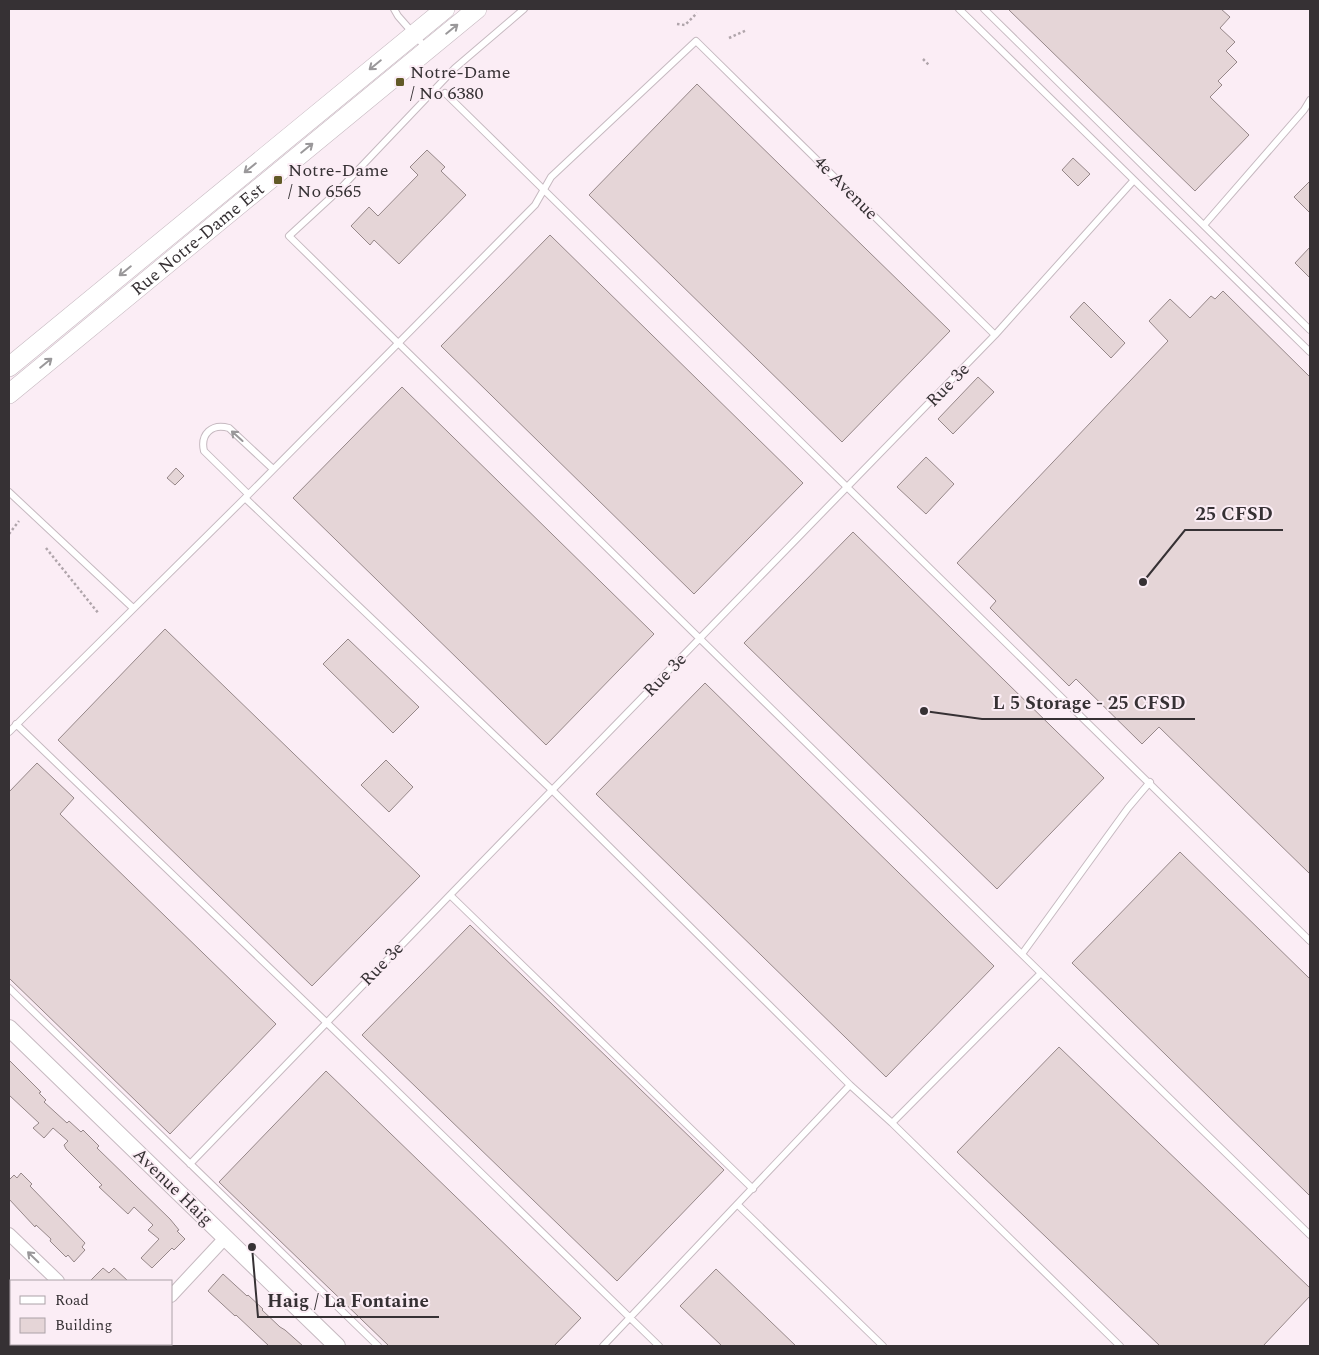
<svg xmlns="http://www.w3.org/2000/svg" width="1319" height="1355" viewBox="0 0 1319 1355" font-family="Spectral,serif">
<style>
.building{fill:#e5d5d7;stroke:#968789}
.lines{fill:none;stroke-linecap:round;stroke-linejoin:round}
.service-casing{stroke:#c6b9c0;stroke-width:8}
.minor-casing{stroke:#c6b9c0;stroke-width:14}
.tertiary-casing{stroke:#c6b9c0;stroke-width:18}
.secondary-casing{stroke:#c6b9c0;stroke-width:20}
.path{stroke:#b0a5ab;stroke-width:2.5;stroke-dasharray:2.5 2.5;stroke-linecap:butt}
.service{stroke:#fff;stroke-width:6}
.minor{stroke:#fff;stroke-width:12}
.tertiary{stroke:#fff;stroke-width:16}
.secondary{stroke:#fff;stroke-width:19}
.oneway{stroke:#9a989a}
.poi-dot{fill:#625a27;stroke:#fbedf5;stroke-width:2}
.labels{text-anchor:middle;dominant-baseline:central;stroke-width:4;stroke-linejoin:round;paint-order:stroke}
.poi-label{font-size:18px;fill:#363134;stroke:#fbedf5;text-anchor:start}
.street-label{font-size:18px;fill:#363134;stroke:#fbedf5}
.leader{fill:none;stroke:#363134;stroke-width:2}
.callout-dot{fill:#363134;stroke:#fbedf5;stroke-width:2}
.callout-label{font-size:19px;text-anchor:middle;font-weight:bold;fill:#363134;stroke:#fbedf5;stroke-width:4;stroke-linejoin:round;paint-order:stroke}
</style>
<rect width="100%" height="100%" fill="#fbedf5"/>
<!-- building -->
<path class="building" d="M1008 9H1221L1230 17 1220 28 1235 42 1226 51 1237 62 1218 81 1222 85 1210 97 1249 135 1195 191Z
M697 84 950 331 842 442 589 195Z
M427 150 445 167 441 171 466 195 399 264 374 240 370 245 351 226 369 207 378 216 418 175 410 167Z
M1073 158 1090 174 1078 186 1062 170Z
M1310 181V213L1294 197Z
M550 235 803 483 694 594 441 346Z
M1310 247V278L1295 263Z
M1223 291 1310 377V874L1159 727 1142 744 1076 679 1069 686 990 608 996 601 957 563 1168 341 1149 321 1170 299 1190 318 1211 296 1215 299Z
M1084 302 1125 343 1111 358 1070 317Z
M978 377 994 392 953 434 938 419Z
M402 387 654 634 546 745 293 498Z
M926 457 954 484 926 514 897 487Z
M176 468 184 476 175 485 167 478Z
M853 532 1104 778 997 889 744 643Z
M165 629 420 876 312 986 58 740Z
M348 639 419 707 393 733 323 664Z
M705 683 994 966 886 1077 596 794Z
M386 760 413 787 389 812 361 785Z
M37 763 74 798 60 814 276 1024 170 1134 9 978V792Z
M1180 852 1310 979V1196L1072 963Z
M470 925 724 1170 617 1281 362 1035Z
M1059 1047 1310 1288V1296L1263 1346H1160L957 1152Z
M9 1060 41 1092 39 1093 46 1100 44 1102 67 1123 69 1121 81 1132 83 1130 99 1146 97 1148 170 1219 179 1230 177 1231 185 1239 174 1250 172 1248 152 1268 141 1258 159 1239 148 1230 153 1225 134 1207 128 1214 99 1187 102 1185 66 1149 64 1145 68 1141 53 1128 44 1138 33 1128 39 1123 9 1095Z
M326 1071 581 1318 554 1346H389L219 1182Z
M21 1173 32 1184 30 1186 85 1243 82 1247 85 1250 74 1262 68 1255 66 1257 50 1241 51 1239 36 1225 35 1227 9 1199V1180L14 1175 17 1178Z
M103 1268 109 1273 114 1268 128 1281H90Z
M716 1269 796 1346H722L680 1306Z
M223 1274 247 1296 248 1295 263 1309 262 1310 280 1327 285 1330 303 1346H269L236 1315 235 1316 208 1291Z"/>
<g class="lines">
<defs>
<path id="service" d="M394 9 398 16 426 48
M524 9 455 68 339 190 289 236 1041 973 1310 1235
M959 9 1310 352
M984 9 1310 330
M445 93 1310 941
M1204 225 1304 110 1310 100
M9 492 133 608
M248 494 204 451C200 434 212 423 229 428L273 469
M245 498 552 790 850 1085 892 1123 1120 1346
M16 724 326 1022 659 1346
M9 732 245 498 535 205 551 177 696 41 995 335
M450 895 753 1189
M1022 954 1128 808 1150 782
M9 988 378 1346
M892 1123 1041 973
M190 1164 450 895 995 335 1134 180
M738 1205 883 1346
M603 1346 850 1085"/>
<path id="minor" d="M9 1234 58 1281
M171 1296 225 1238
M123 1344 125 1346"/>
<path id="tertiary" d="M9 1028 337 1346"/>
<g id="secondary">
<path d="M9 367 445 9"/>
<path id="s1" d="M9 394 477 9"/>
</g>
</defs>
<!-- service casing -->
<use href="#service" class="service-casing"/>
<!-- minor casing -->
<use href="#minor" class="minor-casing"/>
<!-- tertiary casing -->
<use href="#tertiary" class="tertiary-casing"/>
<!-- secondary casing -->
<use href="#secondary" class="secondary-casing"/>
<!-- path -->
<path class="path" d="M677 24 685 25 697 13
M729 38 747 30
M923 59 929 65
M9 534 19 521
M46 548 99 614
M147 1346H148"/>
<!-- service -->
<use href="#service" class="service"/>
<!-- minor -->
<use href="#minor" class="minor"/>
<!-- tertiary -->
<use href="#tertiary" class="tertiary"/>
<!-- secondary -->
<use href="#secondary" class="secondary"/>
</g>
<!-- one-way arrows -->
<defs><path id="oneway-shaft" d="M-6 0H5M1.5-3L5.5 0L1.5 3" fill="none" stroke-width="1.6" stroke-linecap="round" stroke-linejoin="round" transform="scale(1.25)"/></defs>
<g class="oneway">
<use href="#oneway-shaft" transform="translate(452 29) rotate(-39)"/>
<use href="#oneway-shaft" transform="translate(375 65) rotate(141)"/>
<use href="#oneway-shaft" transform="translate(307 148) rotate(-39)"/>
<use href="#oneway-shaft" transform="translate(250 168) rotate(141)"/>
<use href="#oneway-shaft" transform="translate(125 271) rotate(141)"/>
<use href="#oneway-shaft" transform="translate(46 363) rotate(-39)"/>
<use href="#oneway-shaft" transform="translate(237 436) rotate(-138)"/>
<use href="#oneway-shaft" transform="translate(33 1257) rotate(-136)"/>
</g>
<!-- markers -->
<g class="poi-dot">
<rect x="395" y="77" width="10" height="10" rx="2.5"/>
<rect x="273" y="175" width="10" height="10" rx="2.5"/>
</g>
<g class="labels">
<!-- poi labels -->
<g class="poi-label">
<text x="410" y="72">Notre-Dame<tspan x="410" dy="21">/ No 6380</tspan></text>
<text x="288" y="170">Notre-Dame<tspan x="288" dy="21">/ No 6565</tspan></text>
</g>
<!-- street labels -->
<g class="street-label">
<text transform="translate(846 188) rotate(45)">4e Avenue</text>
<text stroke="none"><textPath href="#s1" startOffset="244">Rue Notre-Dame Est</textPath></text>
<text transform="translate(948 385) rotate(-46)">Rue 3e</text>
<text transform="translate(665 675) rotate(-46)">Rue 3e</text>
<text transform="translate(382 964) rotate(-46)">Rue 3e</text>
<text transform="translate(173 1187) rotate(44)">Avenue Haig</text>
</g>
</g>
<!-- callouts -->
<path class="leader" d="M1143 582L1185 530H1283M924 711L982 719H1195M252 1247L258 1317H439"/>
<g class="callout-dot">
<circle cx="1143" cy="582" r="5"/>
<circle cx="924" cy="711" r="5"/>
<circle cx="252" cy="1247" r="5"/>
</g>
<g class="callout-label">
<text x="1234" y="520">25 CFSD</text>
<text x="1089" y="709">L 5 Storage - 25 CFSD</text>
<text x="348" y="1307">Haig / La Fontaine</text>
</g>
<!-- border -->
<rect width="1319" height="1355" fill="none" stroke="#363134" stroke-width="20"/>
<!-- legend -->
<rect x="10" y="1280" width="162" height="65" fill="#fbedf5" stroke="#aca2a8"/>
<rect x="20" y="1296" width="25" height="8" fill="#ffffff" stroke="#aca2a8"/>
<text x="55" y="1305" font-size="15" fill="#363134">Road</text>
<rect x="20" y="1318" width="25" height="15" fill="#e5d5d7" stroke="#aca2a8"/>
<text x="55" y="1330" font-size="15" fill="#363134">Building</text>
</svg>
